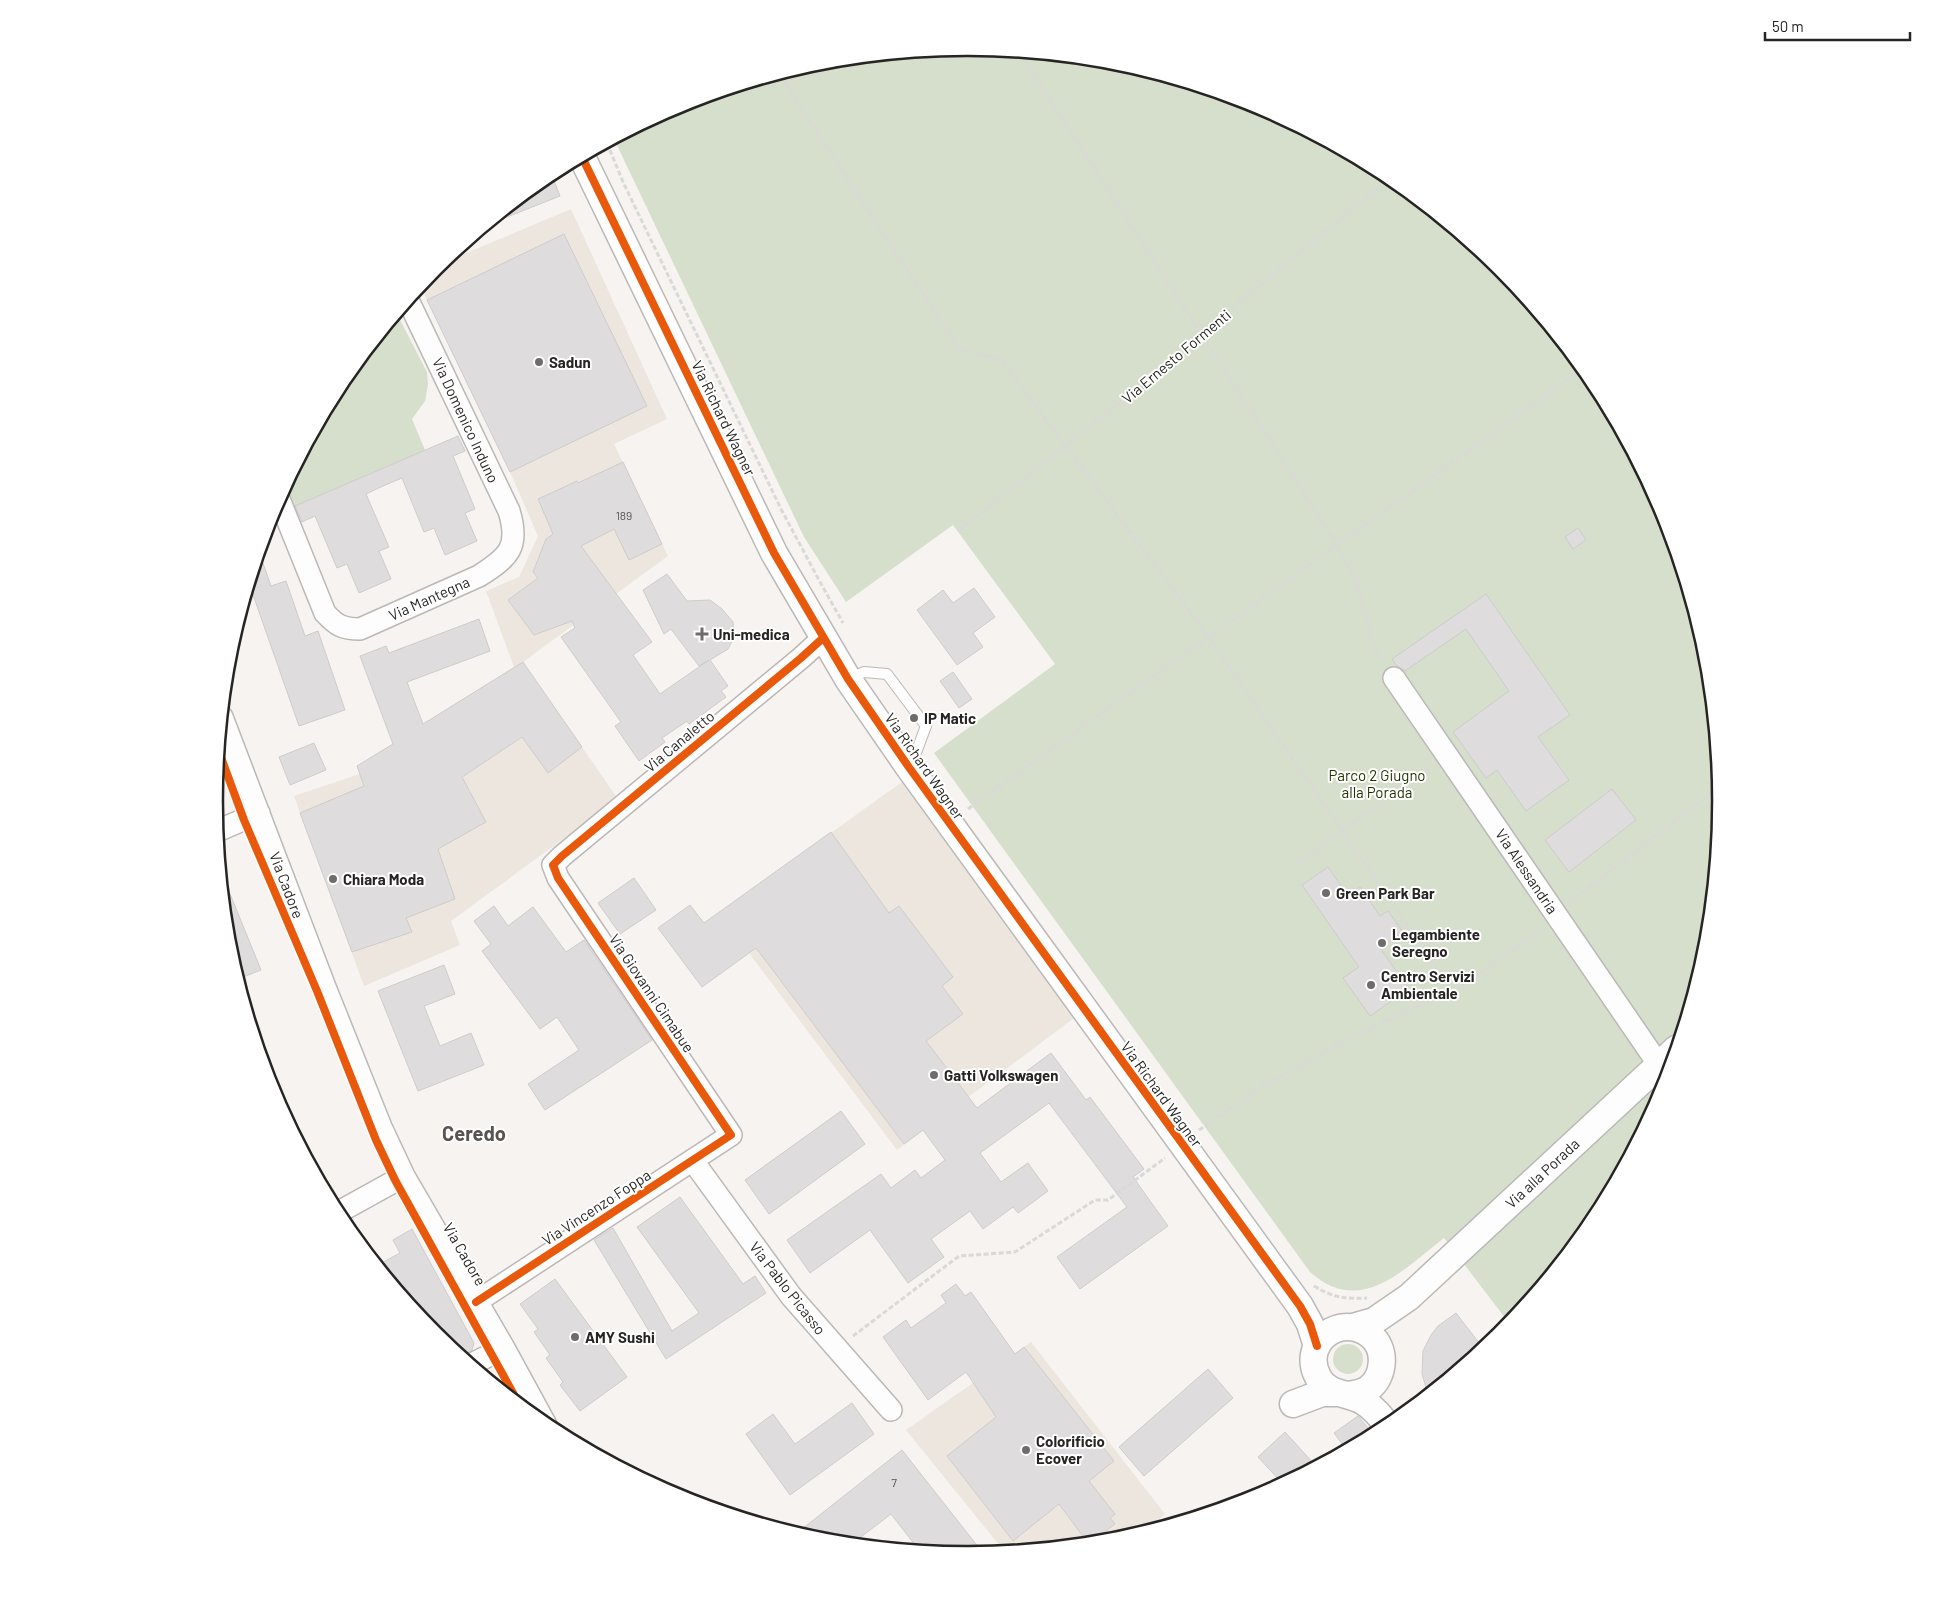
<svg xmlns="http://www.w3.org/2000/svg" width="1935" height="1602" viewBox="0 0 1935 1602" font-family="Barlow,sans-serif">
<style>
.built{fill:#ede6df}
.green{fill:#d6dfcc}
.building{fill:#dedcdc;stroke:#cecccc}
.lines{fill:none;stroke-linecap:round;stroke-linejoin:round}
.service-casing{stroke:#bbb8b6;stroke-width:12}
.minor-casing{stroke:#bbb8b6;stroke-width:24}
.tertiary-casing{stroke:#bbb8b6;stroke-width:29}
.path{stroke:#d9d9d8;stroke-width:3;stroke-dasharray:5 2.5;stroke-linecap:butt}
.service{stroke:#fefdfd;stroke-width:10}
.minor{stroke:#fefdfd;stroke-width:21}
.tertiary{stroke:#fefdfd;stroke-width:26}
.cycleway-casing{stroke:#fff;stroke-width:11}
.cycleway{stroke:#e8590c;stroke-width:8}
.poi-dot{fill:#6f6d6b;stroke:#fff;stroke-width:2}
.labels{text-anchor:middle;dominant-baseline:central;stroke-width:4;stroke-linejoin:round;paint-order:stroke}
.number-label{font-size:12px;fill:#585654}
.street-label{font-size:15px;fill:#272523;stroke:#fff}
.poi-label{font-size:15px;font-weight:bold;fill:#272523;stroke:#fff;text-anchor:start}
.park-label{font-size:15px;fill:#1c3500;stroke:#fff}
.district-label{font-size:20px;font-weight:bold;fill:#595451;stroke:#fff}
.rim{fill:none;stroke:#272523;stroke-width:2.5}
</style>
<rect width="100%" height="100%" fill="#f6f3f0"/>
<!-- built -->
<path class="built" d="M571 209 667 419 614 444 668 556 523 662 618 799 451 921 460 945 364 986 294 796 360 774 357 766 514 667 486 591 519 577 538 536 510 472 420 286 438 265Z
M909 777 1081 1013 897 1150 719 913Z
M1031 1342 1165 1514 1146 1530 1114 1540 1004 1551 906 1430Z"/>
<!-- green -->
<path class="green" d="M968 48 1115 62 1256 105 1386 175 1501 268 1594 383 1664 513 1707 654 1721 801 1706 948 1664 1090 1594 1220 1509 1323 1444 1238C1403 1270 1360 1317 1310 1272L934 753 1055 664 953 525 846 602 804 537 614 139 679 105 821 62Z
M397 314 427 372 428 385 425 401 412 419 425 450 294 507 286 486 341 382Z
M1333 1359a15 15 0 1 1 30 0a15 15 0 1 1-30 0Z"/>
<!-- building -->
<path class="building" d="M551 173 560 196 497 221 495 218Z
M564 234 647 406 510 472 427 300Z
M458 436 465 451 453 456 475 509 465 513 477 541 445 555 434 528 424 532 402 478 383 486 366 494 389 547 379 551 391 579 359 593 347 564 337 568 315 516 302 522 295 506Z
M623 462 662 544 629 560 614 529 581 546 652 642 633 655 660 694 709 660 699 666 671 629 664 634 643 590 667 574 687 601 710 600 722 609 733 622 734 638 728 649 710 660 728 686 721 691 726 697 689 724 687 721 662 738 665 742 639 761 615 726 621 722 561 637 575 628 572 621 534 635 508 600 538 578 533 572 546 539 553 534 538 499 577 481 578 483Z
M1578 528 1586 540 1573 549 1565 537Z
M259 552 271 586 286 581 305 636 318 631 345 710 299 726 250 586Z
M974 588 995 617 973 633 983 647 957 665 917 610 943 590 953 603Z
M1486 594 1570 715 1538 737 1569 780 1526 811 1497 770 1486 778 1453 732 1509 691 1466 629 1405 671 1397 666 1392 659Z
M479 619 490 651 407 682 423 724 523 662 582 747 548 773 522 737 462 777 486 822 438 849 455 899 406 918 412 932 352 952 300 813 364 786 357 766 393 744 360 656 386 646 389 653Z
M953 672 972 699 959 708 940 681Z
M314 743 326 770 290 785 279 757Z
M1612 789 1636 820 1569 872 1545 840Z
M831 832 889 913 899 906 953 977 942 986 963 1014 926 1041 977 1108 1051 1053 1086 1100 1090 1097 1144 1169 1133 1177 1168 1226 1080 1289 1057 1257 1127 1207 1049 1103 980 1153 1001 1182 1028 1163 1048 1191 1018 1213 1013 1207 983 1229 970 1211 931 1239 944 1257 908 1283 870 1230 810 1273 787 1240 881 1174 891 1188 915 1170 921 1178 945 1160 923 1130 904 1144 756 948 702 987 658 928 690 905 704 923Z
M1328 867 1348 896 1360 887 1380 916 1388 911 1403 932 1380 948 1409 989 1370 1016 1343 978 1359 967 1302 885Z
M634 878 656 910 620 934 598 903Z
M226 884 261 970 238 979 228 948 222 885Z
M494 906 508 926 533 907 566 952 584 940 652 1040 545 1110 528 1084 579 1050 557 1017 540 1029 482 951 491 944 474 921Z
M444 965 455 994 424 1006 440 1046 471 1033 484 1065 418 1091 378 991Z
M841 1111 865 1144 769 1214 745 1180Z
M680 1197 743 1284 755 1276 766 1293 666 1359 594 1240 613 1228 672 1331 699 1313 637 1227Z
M412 1229 474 1343 472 1350 462 1356 434 1334 378 1265 400 1253 393 1240Z
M555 1279 627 1377 580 1411 560 1385 563 1382 546 1358 550 1355 534 1332 538 1329 520 1304Z
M956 1284 965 1296 971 1292 1015 1354 1024 1347 1114 1461 1089 1481 1115 1514 1110 1518 1115 1524 1091 1542 1088 1543 1059 1504 1013 1541 947 1456 996 1417 966 1372 928 1400 883 1337 906 1320 911 1328 946 1303 941 1295Z
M1456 1313 1483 1348 1428 1394 1422 1374 1423 1351 1431 1335 1438 1326Z
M1208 1369 1233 1398 1144 1476 1119 1447Z
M852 1403 874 1434 790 1495 746 1434 773 1414 795 1444Z
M1358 1416 1373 1434 1346 1449 1334 1433Z
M1285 1432 1315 1465 1282 1483 1258 1457Z
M902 1450 983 1553 967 1554 919 1550 891 1514 853 1543 820 1540 797 1533Z"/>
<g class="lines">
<defs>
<path id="service" d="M849 679 864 672 887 674 926 726 917 750 908 765"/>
<path id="minor" d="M279 499 325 613C336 625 342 629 360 629L479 576C509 557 520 547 509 511L408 300
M1394 678 1659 1065
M222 717 325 987 381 1127 404 1176 504 1348 546 1425
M217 831 259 813
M693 1161 791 1296 891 1410
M337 1213 404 1176
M476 1302 731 1135 558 878 553 865 562 856 801 658 823 638
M472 1364 504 1348"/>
<path id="tertiary" d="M582 157 774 553 848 679 908 766 1300 1306 1310 1324 1317 1346
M1353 1327 1374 1321 1409 1297 1676 1049
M1347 1395C1354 1394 1362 1393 1368 1389 1385 1377 1387 1348 1370 1335 1340 1312 1300 1343 1318 1377 1328 1396 1348 1392 1364 1402 1374 1408 1381 1417 1388 1426
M1293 1404 1322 1393H1336"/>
</defs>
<!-- service casing -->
<use href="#service" class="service-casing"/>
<!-- minor casing -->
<use href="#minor" class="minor-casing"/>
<!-- tertiary casing -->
<use href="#tertiary" class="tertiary-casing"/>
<!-- path -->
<path class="path" d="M1020 53 1337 545 1357 583 1373 645 1383 661
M779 74 959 349 1001 360 1208 636 1452 990
M607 143 623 182 781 509 820 582 843 623
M958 531 1175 359 1202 333 1390 178
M968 809 1583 369
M1298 863 1431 766
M1570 902 1720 786
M1199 1130 1262 1087 1358 1034 1467 983 1531 937 1541 928
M1314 1286C1334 1298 1345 1299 1367 1298
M853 1336 959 1256 1015 1252 1095 1200H1108L1165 1158"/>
<!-- service -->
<use href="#service" class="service"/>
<!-- minor -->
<use href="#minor" class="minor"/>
<!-- tertiary -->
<use href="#tertiary" class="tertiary"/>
<defs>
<path id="cycleway" d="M582 157 774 553 848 679 908 766 1300 1306 1310 1324 1317 1346
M219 752 244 820 317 991 376 1140 395 1180 518 1402
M476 1302 731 1135 558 878 553 865 562 856 801 658 823 638"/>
</defs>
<!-- cycleway casing -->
<use href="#cycleway" class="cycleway-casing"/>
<!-- cycleway -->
<use href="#cycleway" class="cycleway"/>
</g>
<!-- markers -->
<g class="poi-dot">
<circle cx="539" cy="362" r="5"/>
<path d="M699.5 626.5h5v5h5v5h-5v5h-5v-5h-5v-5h5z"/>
<circle cx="914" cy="718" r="5"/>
<circle cx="333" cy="879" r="5"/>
<circle cx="1326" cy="893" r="5"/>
<circle cx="1382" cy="943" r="5"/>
<circle cx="1371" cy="985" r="5"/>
<circle cx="934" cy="1075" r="5"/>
<circle cx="575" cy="1337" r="5"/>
<circle cx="1026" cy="1450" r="5"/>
</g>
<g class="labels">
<!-- number labels -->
<g class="number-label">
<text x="624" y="515">189</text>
<text x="894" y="1482">7</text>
</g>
<!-- street labels -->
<g class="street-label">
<text transform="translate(1176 356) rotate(-40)">Via Ernesto Formenti</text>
<text transform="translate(724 418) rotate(64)">Via Richard Wagner</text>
<text transform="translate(466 420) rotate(65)">Via Domenico Induno</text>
<text transform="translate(429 598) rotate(-24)">Via Mantegna</text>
<text transform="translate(679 741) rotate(-40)">Via Canaletto</text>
<text transform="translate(925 766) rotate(55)">Via Richard Wagner</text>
<text transform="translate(1527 871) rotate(56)">Via Alessandria</text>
<text transform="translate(287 885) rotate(69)">Via Cadore</text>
<text transform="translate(652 993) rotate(56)">Via Giovanni Cimabue</text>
<text transform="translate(1162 1094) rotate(54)">Via Richard Wagner</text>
<text transform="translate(1542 1173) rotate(-43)">Via alla Porada</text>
<text transform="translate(596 1207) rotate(-33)">Via Vincenzo Foppa</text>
<text transform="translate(465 1254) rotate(60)">Via Cadore</text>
<text transform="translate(788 1288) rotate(52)">Via Pablo Picasso</text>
</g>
<!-- poi labels -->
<g class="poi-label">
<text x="549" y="362">Sadun</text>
<text x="713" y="634">Uni-medica</text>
<text x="924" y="718">IP Matic</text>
<text x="343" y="879">Chiara Moda</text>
<text x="1336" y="893">Green Park Bar</text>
<text x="1392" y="934">Legambiente<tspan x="1392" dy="17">Seregno</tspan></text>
<text x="1381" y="976">Centro Servizi<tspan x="1381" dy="17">Ambientale</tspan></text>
<text x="944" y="1075">Gatti Volkswagen</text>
<text x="585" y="1337">AMY Sushi</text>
<text x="1036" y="1441">Colorificio<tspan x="1036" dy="17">Ecover</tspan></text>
</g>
<!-- park labels -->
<g class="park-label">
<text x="1377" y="775">Parco 2 Giugno<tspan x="1377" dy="17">alla Porada</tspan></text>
</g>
<!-- district labels -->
<g class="district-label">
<text x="474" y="1133">Ceredo</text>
</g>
</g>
<!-- crop -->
<path d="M0 0H1935V1602H0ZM967 56H968A744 744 0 0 1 1712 800V802A744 744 0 0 1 968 1546H967A744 744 0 0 1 223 802V800A744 744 0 0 1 967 56Z" fill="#fff" fill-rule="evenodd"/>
<path class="rim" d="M967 56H968A744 744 0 0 1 1712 800V802A744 744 0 0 1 968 1546H967A744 744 0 0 1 223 802V800A744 744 0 0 1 967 56Z"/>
<!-- scale -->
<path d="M1765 32v8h145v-8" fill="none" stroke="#272523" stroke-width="2.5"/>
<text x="1772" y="32" font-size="15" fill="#272523" stroke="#ffffff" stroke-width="4" paint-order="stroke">50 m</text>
</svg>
